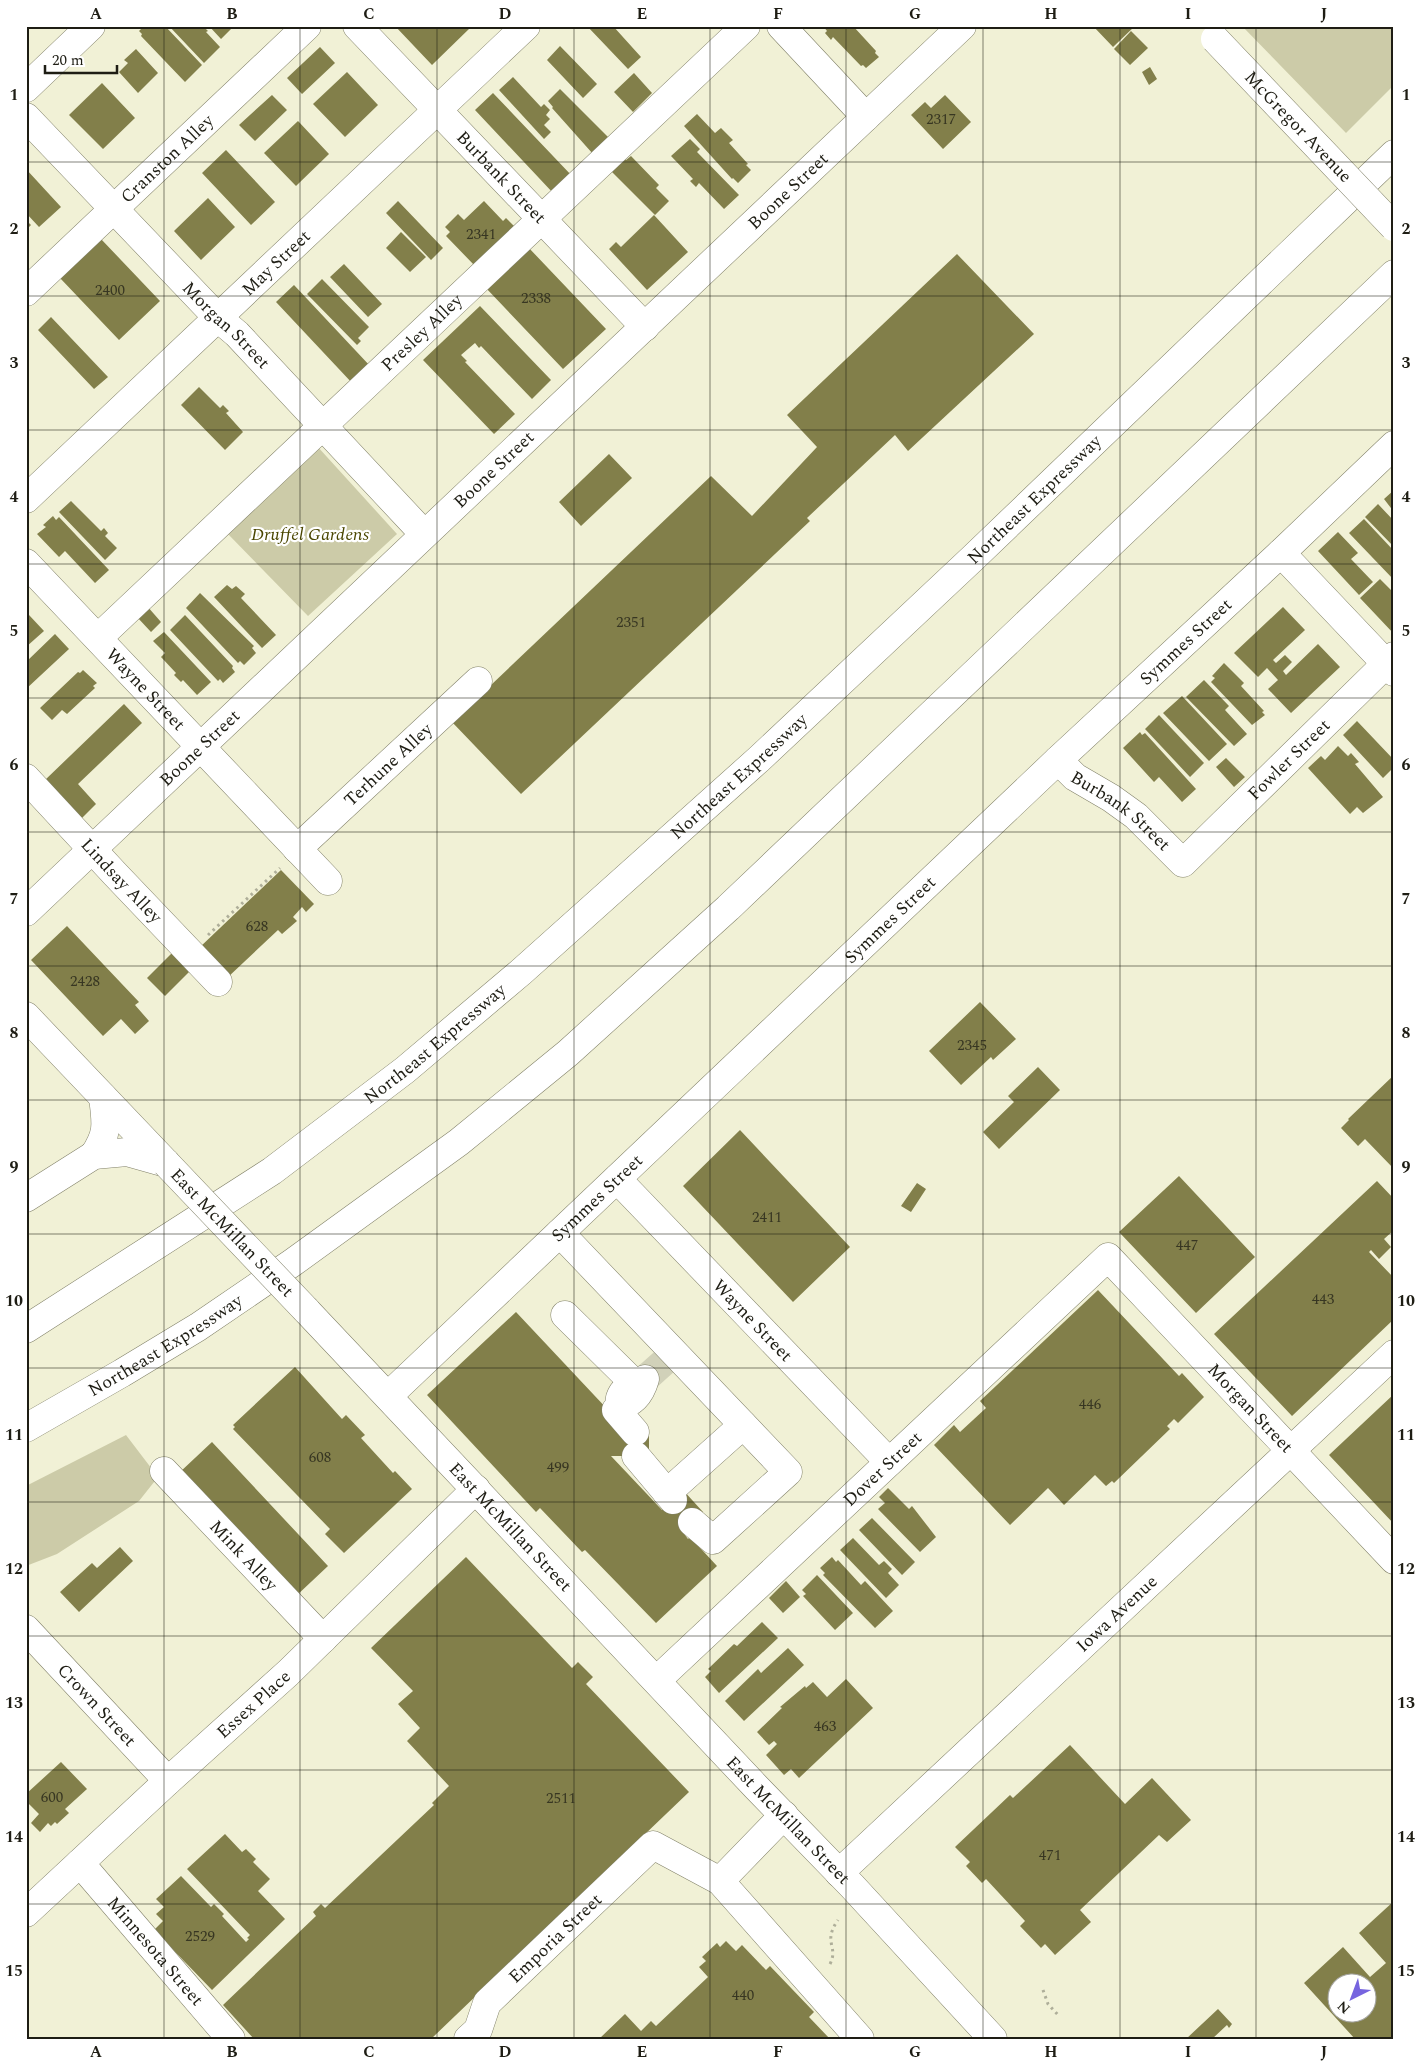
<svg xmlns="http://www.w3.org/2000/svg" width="1420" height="2065" viewBox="0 0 1420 2065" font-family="Spectral,serif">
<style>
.green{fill:#cccba8}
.building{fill:#827f4a;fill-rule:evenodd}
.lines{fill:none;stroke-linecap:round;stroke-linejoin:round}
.minor-tunnel{stroke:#d1d1b9;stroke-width:28;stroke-dasharray:28 14;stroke-linecap:butt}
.minor-casing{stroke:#818068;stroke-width:29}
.major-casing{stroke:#818068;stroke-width:29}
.highway-casing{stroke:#818068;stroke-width:29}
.path{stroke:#aeae99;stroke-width:3;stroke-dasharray:2.5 4;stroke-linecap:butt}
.minor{stroke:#fff;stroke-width:28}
.major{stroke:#fff;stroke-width:28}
.highway{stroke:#fff;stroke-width:28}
.minor-bridge-casing{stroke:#818068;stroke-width:29;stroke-linecap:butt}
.major-bridge-casing{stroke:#818068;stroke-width:29;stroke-linecap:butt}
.minor-bridge{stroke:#fff;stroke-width:28}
.major-bridge{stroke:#fff;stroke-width:28}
.grid{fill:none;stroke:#1e1d14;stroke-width:1;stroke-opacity:0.55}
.labels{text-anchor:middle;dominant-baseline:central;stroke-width:4.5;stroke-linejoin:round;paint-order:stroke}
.number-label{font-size:15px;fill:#373622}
.street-label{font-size:18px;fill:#1e1d14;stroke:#fff}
.park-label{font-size:18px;font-style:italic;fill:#4a4600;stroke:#fff}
.neatline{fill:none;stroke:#1e1d14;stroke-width:2}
.grid-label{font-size:16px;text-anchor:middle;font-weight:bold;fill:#1e1d14}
</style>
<rect width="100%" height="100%" fill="#f1f1d6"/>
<!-- green -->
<path class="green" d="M1242 26H1394V85L1346 133Z
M317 446 397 534 308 616 228 534Z
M126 1435 158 1477 139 1501 57 1554 26 1566V1486Z"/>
<!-- building -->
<path class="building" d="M144 26H165L202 65 185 82 141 36 142 34 139 31Z
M169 26H203L208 31 206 32 220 47 204 63Z
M209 26H234L221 39Z
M395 26H469L470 28 432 65Z
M587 26H613L641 57 628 69Z
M823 26H853L876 51 875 53 879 57 866 68 863 65 861 66 833 37 831 40 825 33 827 31Z
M1093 26H1135L1113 47Z
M1131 31 1148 48 1130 65 1114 49Z
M560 46 597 84 583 98 547 60Z
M320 47 335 63 302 94 287 78Z
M136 49 158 73 138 93 119 72 128 63 124 60Z
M1150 67 1157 79 1149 85 1142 72Z
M347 72 378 105 345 137 313 104Z
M634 73 652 93 633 112 614 92Z
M513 77 541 107 544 104 550 110 546 115 550 119 544 125 551 132 544 139 499 90Z
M102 83 135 118 103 149 69 115Z
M560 89 609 138 593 154 552 108 553 107 548 101Z
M493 93 573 177 554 194 475 110Z
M272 95 287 110 255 141 239 125Z
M945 95 971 122 943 149 911 115 925 102 931 108Z
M697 114 715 133 721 128 733 140 729 143 748 164 746 165 751 170 738 183 733 178 732 179 684 126Z
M298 121 329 154 296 186 264 153Z
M690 139 700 149 697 152 739 195 724 209 699 183 696 187 690 181 693 179 671 156Z
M226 150 275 202 251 225 202 173Z
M631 156 659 185 656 188 669 201 655 215 611 171 624 158 626 160Z
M26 169 61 207 39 227 26 213Z
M208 198 235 227 201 260 174 231Z
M398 201 443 248 431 260 386 213Z
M484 201 503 221 506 218 518 230 475 266 446 236 450 232 445 227 458 214 464 220Z
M654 215 688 252 647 290 609 249 616 242 621 247Z
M26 220 31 225 26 230Z
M401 232 426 257 410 272 386 248Z
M101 239 160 301 119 340 60 278Z
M528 247 606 329 563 369 485 287Z
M957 254 1034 334 908 451 895 435 807 518 810 521 521 794 452 722 711 476 752 516 817 447 787 415Z
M344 264 382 304 368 317 330 277Z
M322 279 369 327 358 338 361 341 357 345 307 294Z
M294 285 371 367 353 384 276 302Z
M480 306 551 380 532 399 481 346 479 348 475 343 461 355 467 361 465 362 515 414 494 434 423 360Z
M51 317 108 377 94 389 38 330Z
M199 387 220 408 223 405 229 411 226 413 243 432 225 450 181 405Z
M609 454 632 478 581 526 559 502Z
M1394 490V512L1384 499Z
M71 501 101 531 104 528 108 533 105 536 117 548 105 560 59 512Z
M1378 504 1394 521V547L1365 517Z
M53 516 56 520 59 517 109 570 95 583 65 551 59 557 37 534 46 527 43 525Z
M1364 519 1394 551V580L1349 533Z
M1338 532 1358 553 1351 559 1373 582 1359 595 1318 551Z
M1380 579 1394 593V634L1360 598Z
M227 585 232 589 236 586 245 594 241 598 276 635 262 648 214 597Z
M200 593 254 646 252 648 256 653 244 665 240 661 238 663 186 608Z
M147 606 161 622 151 632 137 617Z
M1283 607 1305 630 1273 660 1276 663 1285 655 1292 662 1283 671 1286 675 1318 644 1340 667 1291 713 1268 689 1278 680 1267 668 1258 677 1234 653Z
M29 615 44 631 26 647V618Z
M185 615 233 666 232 668 235 672 223 683 220 679 218 681 170 630Z
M164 632 211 682 197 695 183 680 181 682 174 675 176 673 161 657 165 653 153 641Z
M55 634 69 649 26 689V662Z
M1224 663 1244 683 1241 686 1264 711 1262 712 1265 715 1252 725 1211 682 1215 678 1212 676Z
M83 670 97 683 93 686 95 688 67 714 62 710 52 720 40 708 78 672 80 673Z
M1204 680 1229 706 1225 710 1247 734 1234 746 1186 697Z
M1182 696 1227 744 1209 761 1163 713Z
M124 704 142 723 78 784 96 804 80 820 44 781Z
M1159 715 1204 763 1190 777 1145 729Z
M1357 721 1394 760V767L1383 778 1343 735Z
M1140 732 1142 735 1145 733 1196 789 1182 802 1159 777 1154 782 1123 748Z
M1338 746 1348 756 1351 753 1359 762 1355 764 1383 797 1363 813 1357 807 1350 814 1308 768 1321 756 1325 760Z
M1226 758 1245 777 1234 787 1216 767Z
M281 870 314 904 306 912 302 907 293 917 297 921 282 934 278 930 227 978 199 948Z
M67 926 139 1002 135 1005 149 1021 135 1034 121 1019 103 1036 31 960Z
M172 953 190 971 165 996 147 978Z
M980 1002 1016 1039 993 1060 991 1057 961 1085 929 1051Z
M1038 1067 1060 1090 999 1149 983 1132 1014 1102 1008 1096Z
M1394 1075V1169L1365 1139 1358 1146 1341 1128 1349 1120 1348 1119Z
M740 1130 850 1247 793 1302 683 1186Z
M1179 1176 1255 1257 1196 1313 1119 1232Z
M1377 1181 1394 1199V1230L1384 1239 1391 1247 1379 1259 1371 1250 1369 1252 1394 1278V1319L1292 1416 1214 1334Z
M917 1183 926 1189 911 1212 901 1206Z
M1098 1290 1179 1376 1182 1373 1204 1397 1178 1423 1174 1419 1167 1426 1170 1429 1114 1483 1112 1481 1106 1486 1095 1475 1064 1505 1048 1488 1010 1525 934 1445 954 1425 960 1432 986 1408 980 1401Z
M516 1312 625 1428 622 1432H649V1456H611L646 1493 662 1510 683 1490 703 1512 682 1531 688 1539 690 1537 717 1566 656 1623 585 1550 582 1552 540 1508 536 1512 427 1395Z
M295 1367 342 1419 346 1415 365 1435 361 1438 393 1473 395 1471 412 1489 344 1553 325 1534 330 1529 233 1429 235 1427 233 1425Z
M1394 1394V1524L1329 1455Z
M212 1442 328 1566 295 1597 179 1473Z
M888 1488 909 1509 912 1506 936 1537 920 1552 878 1509 885 1503 879 1497Z
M872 1518 915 1562 902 1575 859 1530Z
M853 1538 879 1565 884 1561 892 1569 888 1573 899 1585 886 1598 840 1550Z
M120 1547 133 1561 79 1612 60 1592 92 1563 97 1568Z
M466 1557 572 1668 578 1662 593 1677 586 1684 689 1792 431 2039H254L223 2005 316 1916 313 1912 321 1904 325 1908 434 1805 432 1803 449 1786 407 1741 420 1728 398 1704 413 1691 371 1648Z
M832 1557 836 1562 838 1560 861 1585 865 1581 893 1611 875 1628 823 1575 825 1573 820 1568Z
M817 1575 853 1613 835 1630 803 1596 806 1594 802 1590Z
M786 1581 800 1597 783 1613 769 1598Z
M762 1622 778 1638 719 1693 705 1677 711 1671 708 1669 734 1644 737 1646Z
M788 1648 804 1665 744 1721 725 1701 758 1669 761 1673Z
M846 1679 873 1708 799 1778 791 1769 784 1775 766 1755 777 1744 774 1741 769 1745 757 1732 782 1708 780 1707 805 1686 806 1688 813 1682 827 1697Z
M1070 1745 1125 1804 1152 1778 1191 1820 1167 1842 1159 1835 1080 1910 1091 1922 1055 1955 1045 1944 1041 1948 1020 1926 1025 1921 986 1879 982 1883 966 1866 970 1862 955 1847 1010 1795 1013 1798Z
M61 1762 87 1789 65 1809 69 1813 57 1824 55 1822 51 1826 48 1823 40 1832 31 1823 39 1814 26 1801V1794Z
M225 1834 242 1852 246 1849 256 1859 253 1862 270 1879 258 1891 285 1919 212 1990 154 1930 163 1921 156 1914 164 1907 156 1899 181 1876 211 1907 214 1904 224 1914 222 1916 246 1942 249 1939 247 1938 250 1935 187 1869Z
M1394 1901V2039H1355L1304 1983 1343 1947 1370 1977 1386 1963 1359 1933ZM1338 1982H1368V2012H1338Z
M726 1941 736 1951 742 1945 766 1970 770 1966 814 2012 809 2017 830 2039H599L625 2014 641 2031 651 2021 656 2026 708 1977 699 1967 706 1961 702 1957 717 1943 720 1947Z
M1218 2009 1232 2024 1229 2028 1227 2025 1212 2039H1186Z"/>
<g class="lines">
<!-- minor-tunnel -->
<path class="minor-tunnel" d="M645 1379 674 1353"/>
<defs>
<g id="minor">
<path id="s1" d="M357 26 645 327"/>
<path d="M781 26 866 117"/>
<path d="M26 88 91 26"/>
<path id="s2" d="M26 117 218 318 237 334 424 534"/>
<path id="s3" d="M26 292 307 26"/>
<path id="s4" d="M26 499 526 26"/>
<path d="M1281 553 1394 672"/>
<path id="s5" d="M26 563 328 881"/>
<path id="s6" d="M98 638 746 26"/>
<path id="s7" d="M1058 760 1075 777 1111 798 1136 816 1183 863 1394 656"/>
<path id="s8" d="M26 778 115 874 218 982"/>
<path id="s9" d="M297 849 478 681"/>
<path id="s10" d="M26 912 962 26"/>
<path id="s11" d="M617 1179 889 1462"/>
<path d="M560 1233 788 1472 713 1540 692 1522"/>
<path d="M565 1315 634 1383"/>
<path id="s12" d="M388 1396 1058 760 1281 553 1394 445"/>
<path d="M619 1406C634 1403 641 1393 645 1379 636 1382 623 1388 620 1398 619 1403 620 1406 616 1410L635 1432"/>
<path d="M636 1456 673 1500"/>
<path id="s13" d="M164 1471 323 1639"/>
<path d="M667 1493 743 1425"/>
<path id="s14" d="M26 1629 168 1781"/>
<path id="s15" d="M657 1680 1108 1257 1394 1560"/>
<path id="s16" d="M80 1863 231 2039"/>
<path id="s17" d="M839 1873 1394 1354"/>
<path d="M720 1881 784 1815"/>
<path id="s18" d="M26 1913 168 1781 288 1673 476 1489"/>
<path id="s19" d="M468 2039 478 2030 487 2003 653 1845 720 1881 860 2039"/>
</g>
<g id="major">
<path d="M26 1016 166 1163"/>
<path id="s20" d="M306 1310 757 1788 852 1886 993 2039"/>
</g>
<g id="highway">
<path d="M94 1155C109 1132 106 1123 103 1097"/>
<path d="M26 1198 94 1155 127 1152 166 1163"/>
<path id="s21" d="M26 1329 272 1171 405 1070 521 972 759 759 974 557 1394 154"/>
<path id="s22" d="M26 1428 122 1373 198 1327 292 1263 459 1142 568 1053 728 908 1394 274"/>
</g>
</defs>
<!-- minor casing -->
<use href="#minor" class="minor-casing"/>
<!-- major casing -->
<use href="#major" class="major-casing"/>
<!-- highway casing -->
<use href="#highway" class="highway-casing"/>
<!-- path -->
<path class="path" d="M208 935 280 868
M830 1964C839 1946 822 1943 838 1920
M1043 1990 1048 2004 1059 2016"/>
<!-- minor -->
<use href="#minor" class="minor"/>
<!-- major -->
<use href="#major" class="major"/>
<!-- highway -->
<use href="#highway" class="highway"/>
<defs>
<g id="minor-bridge">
<path id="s23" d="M1215 39 1394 227"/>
</g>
<g id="major-bridge">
<path id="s24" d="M166 1163 306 1310"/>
</g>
</defs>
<!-- minor-bridge casing -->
<use href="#minor-bridge" class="minor-bridge-casing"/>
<!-- major-bridge casing -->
<use href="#major-bridge" class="major-bridge-casing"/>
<!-- minor-bridge -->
<use href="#minor-bridge" class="minor-bridge"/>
<!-- major-bridge -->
<use href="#major-bridge" class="major-bridge"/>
</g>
<!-- grid -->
<path class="grid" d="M164 26V2039M300 26V2039M437 26V2039M574 26V2039M710 26V2039M846 26V2039M983 26V2039M1120 26V2039M1256 26V2039M26 162H1394M26 296H1394M26 430H1394M26 564H1394M26 698H1394M26 832H1394M26 966H1394M26 1100H1394M26 1234H1394M26 1368H1394M26 1502H1394M26 1636H1394M26 1770H1394M26 1904H1394"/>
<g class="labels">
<!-- number labels -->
<g class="number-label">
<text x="941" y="119">2317</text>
<text x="481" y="234">2341</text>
<text x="110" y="290">2400</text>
<text x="536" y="298">2338</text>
<text x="631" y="622">2351</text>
<text x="257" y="926">628</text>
<text x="85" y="981">2428</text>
<text x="972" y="1045">2345</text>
<text x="767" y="1217">2411</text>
<text x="1187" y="1245">447</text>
<text x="1323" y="1299">443</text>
<text x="1090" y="1404">446</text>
<text x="320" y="1457">608</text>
<text x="558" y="1467">499</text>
<text x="825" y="1726">463</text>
<text x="52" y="1797">600</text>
<text x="561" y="1798">2511</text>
<text x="1050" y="1855">471</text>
<text x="200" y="1936">2529</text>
<text x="743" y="1995">440</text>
</g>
<!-- street labels -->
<g class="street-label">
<text stroke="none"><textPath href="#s23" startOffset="121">McGregor Avenue</textPath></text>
<text stroke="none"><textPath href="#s3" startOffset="194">Cranston Alley</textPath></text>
<text stroke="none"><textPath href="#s1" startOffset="209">Burbank Street</textPath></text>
<text stroke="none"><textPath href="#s10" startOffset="1049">Boone Street</textPath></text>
<text stroke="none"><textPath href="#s4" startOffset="344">May Street</textPath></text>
<text stroke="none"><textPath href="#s2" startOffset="289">Morgan Street</textPath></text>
<text stroke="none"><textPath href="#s6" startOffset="445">Presley Alley</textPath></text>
<text stroke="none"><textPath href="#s10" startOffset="644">Boone Street</textPath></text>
<text stroke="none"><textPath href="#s21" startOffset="1309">Northeast Expressway</textPath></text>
<text stroke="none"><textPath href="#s12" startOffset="1098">Symmes Street</textPath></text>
<text stroke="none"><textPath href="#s5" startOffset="174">Wayne Street</textPath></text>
<text stroke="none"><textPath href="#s10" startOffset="239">Boone Street</textPath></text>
<text stroke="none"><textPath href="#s7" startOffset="311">Fowler Street</textPath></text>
<text stroke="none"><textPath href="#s9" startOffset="124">Terhune Alley</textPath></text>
<text stroke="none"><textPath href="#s21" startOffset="904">Northeast Expressway</textPath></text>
<text stroke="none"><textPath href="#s7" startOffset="81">Burbank Street</textPath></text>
<text stroke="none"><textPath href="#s8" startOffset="140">Lindsay Alley</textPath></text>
<text stroke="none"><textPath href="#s12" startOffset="692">Symmes Street</textPath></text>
<text stroke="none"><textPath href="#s21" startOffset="499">Northeast Expressway</textPath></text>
<text stroke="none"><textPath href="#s12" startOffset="288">Symmes Street</textPath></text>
<text stroke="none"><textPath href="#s24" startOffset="96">East McMillan Street</textPath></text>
<text stroke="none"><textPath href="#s11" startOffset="196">Wayne Street</textPath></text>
<text stroke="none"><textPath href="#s22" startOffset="162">Northeast Expressway</textPath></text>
<text stroke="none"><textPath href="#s15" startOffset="826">Morgan Street</textPath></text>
<text stroke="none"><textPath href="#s15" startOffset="309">Dover Street</textPath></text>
<text stroke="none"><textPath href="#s20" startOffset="298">East McMillan Street</textPath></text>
<text stroke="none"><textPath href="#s13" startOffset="116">Mink Alley</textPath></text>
<text stroke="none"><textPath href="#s17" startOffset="380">Iowa Avenue</textPath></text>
<text stroke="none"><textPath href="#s18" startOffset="309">Essex Place</textPath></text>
<text stroke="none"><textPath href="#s14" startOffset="104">Crown Street</textPath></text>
<text stroke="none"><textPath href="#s20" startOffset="702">East McMillan Street</textPath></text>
<text stroke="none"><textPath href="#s19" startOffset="136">Emporia Street</textPath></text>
<text stroke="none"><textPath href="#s16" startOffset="116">Minnesota Street</textPath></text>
</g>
<!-- park labels -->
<g class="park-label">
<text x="310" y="534">Druffel Gardens</text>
</g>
</g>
<!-- border -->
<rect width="1420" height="2065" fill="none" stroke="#ffffff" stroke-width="55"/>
<!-- north arrow -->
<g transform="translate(1352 1998) rotate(222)"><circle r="24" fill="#ffffff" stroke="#a5a5a1"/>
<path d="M0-4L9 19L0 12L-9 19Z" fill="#7664df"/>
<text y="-8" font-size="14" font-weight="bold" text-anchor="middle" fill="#1e1d14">N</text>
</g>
<!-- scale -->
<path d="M45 65v8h72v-8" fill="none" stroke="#1e1d14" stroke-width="2.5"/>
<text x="52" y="65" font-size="15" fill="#1e1d14" stroke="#ffffff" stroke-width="4" paint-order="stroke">20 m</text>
<rect x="28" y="28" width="1364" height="2010" class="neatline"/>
<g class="grid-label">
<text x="96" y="19">A</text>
<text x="232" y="19">B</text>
<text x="369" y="19">C</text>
<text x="505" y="19">D</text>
<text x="642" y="19">E</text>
<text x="778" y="19">F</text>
<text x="915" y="19">G</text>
<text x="1051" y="19">H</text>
<text x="1188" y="19">I</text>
<text x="1324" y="19">J</text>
<text x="14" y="100">1</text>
<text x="1406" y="100">1</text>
<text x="14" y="234">2</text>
<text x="1406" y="234">2</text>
<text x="14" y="368">3</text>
<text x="1406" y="368">3</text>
<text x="14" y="502">4</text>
<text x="1406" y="502">4</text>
<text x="14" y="636">5</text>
<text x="1406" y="636">5</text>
<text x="14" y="770">6</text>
<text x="1406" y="770">6</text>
<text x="14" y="904">7</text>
<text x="1406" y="904">7</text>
<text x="14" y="1038">8</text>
<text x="1406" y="1038">8</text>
<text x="14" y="1172">9</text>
<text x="1406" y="1172">9</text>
<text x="14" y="1306">10</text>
<text x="1406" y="1306">10</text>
<text x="14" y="1440">11</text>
<text x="1406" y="1440">11</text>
<text x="14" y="1574">12</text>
<text x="1406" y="1574">12</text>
<text x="14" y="1708">13</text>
<text x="1406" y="1708">13</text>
<text x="14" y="1842">14</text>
<text x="1406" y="1842">14</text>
<text x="14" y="1976">15</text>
<text x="1406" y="1976">15</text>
<text x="96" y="2057">A</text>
<text x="232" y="2057">B</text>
<text x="369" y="2057">C</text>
<text x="505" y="2057">D</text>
<text x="642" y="2057">E</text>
<text x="778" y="2057">F</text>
<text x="915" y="2057">G</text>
<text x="1051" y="2057">H</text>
<text x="1188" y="2057">I</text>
<text x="1324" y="2057">J</text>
</g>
</svg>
